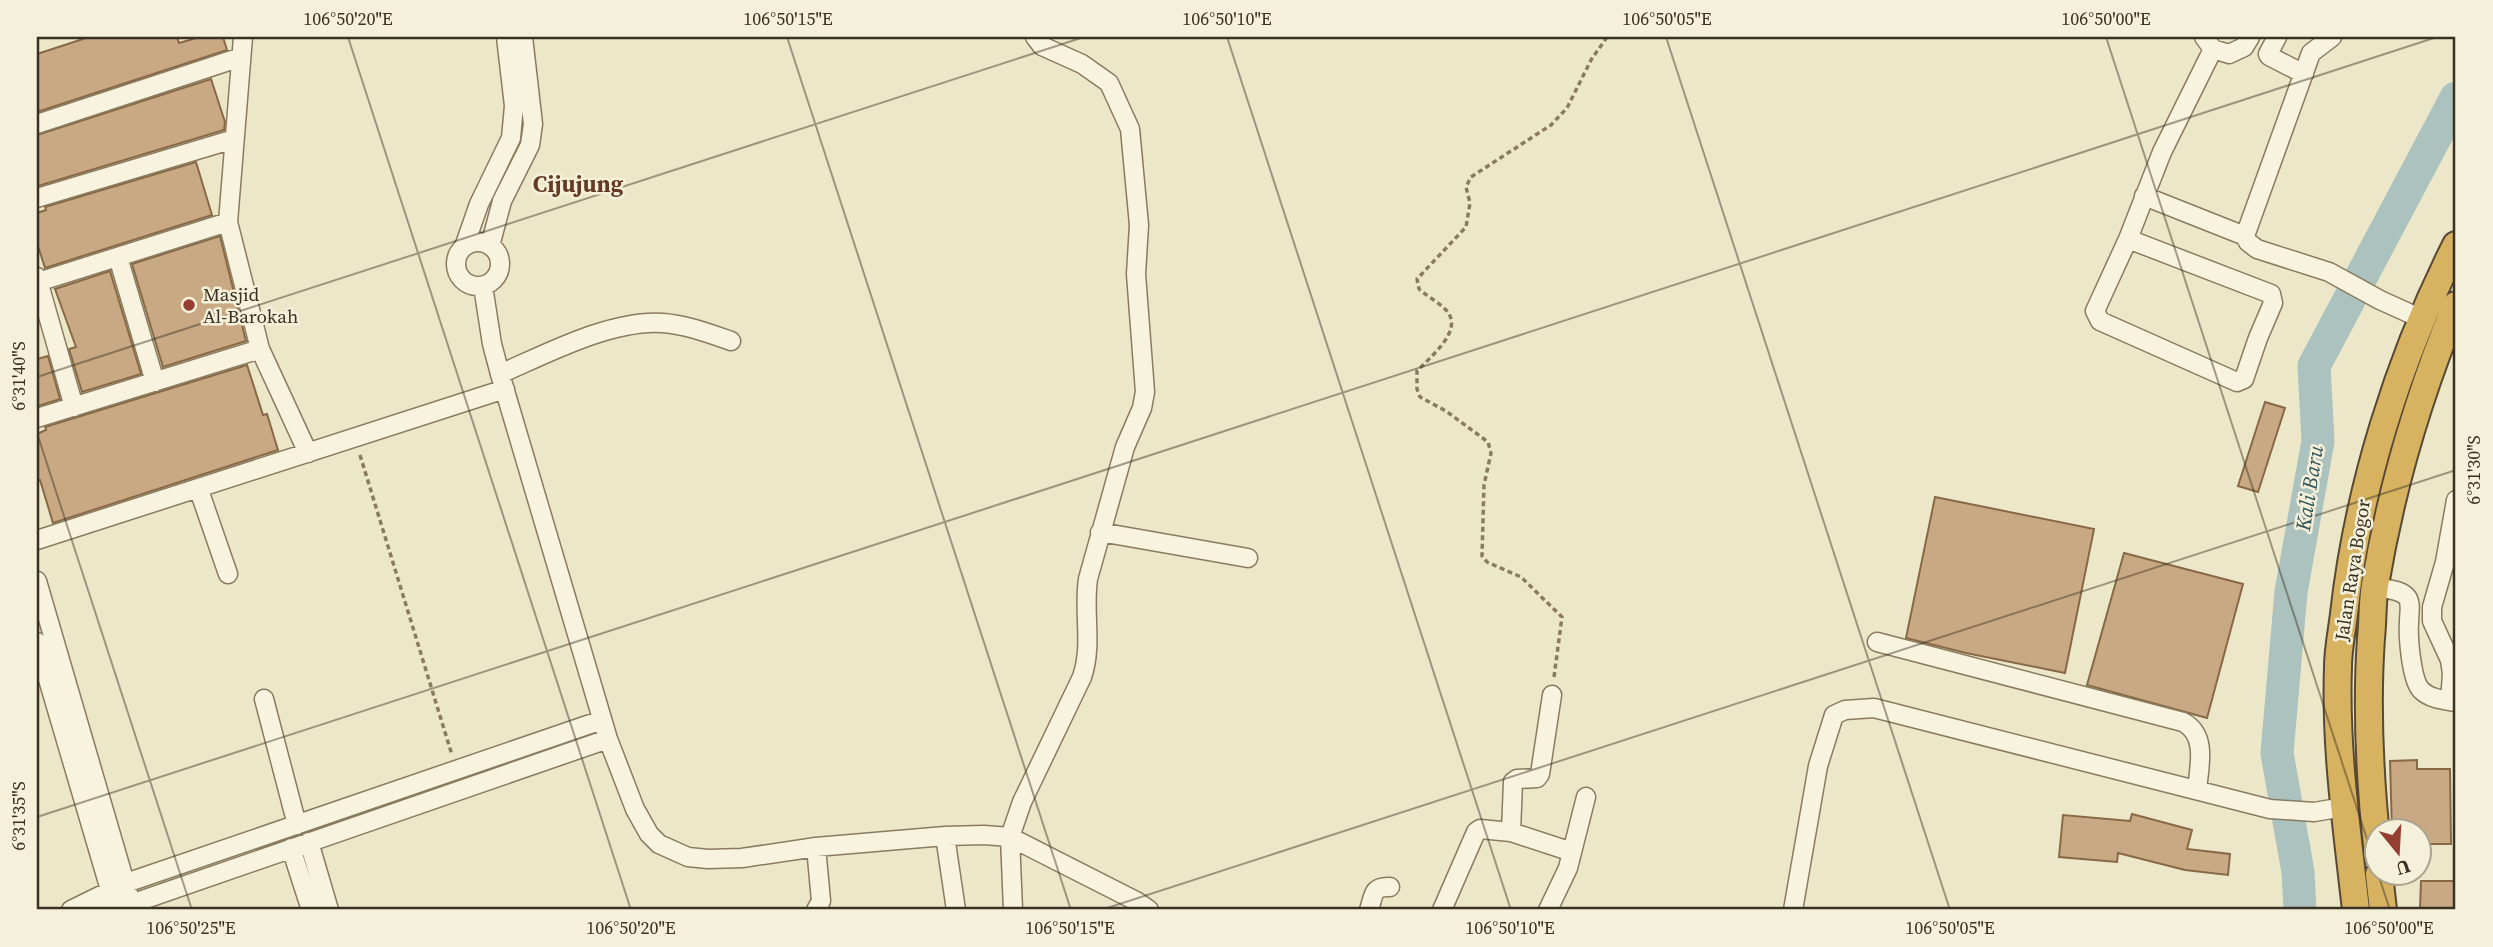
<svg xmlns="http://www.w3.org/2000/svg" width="2493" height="947" viewBox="0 0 2493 947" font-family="'Source Serif 4',serif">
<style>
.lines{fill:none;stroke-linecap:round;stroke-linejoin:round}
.river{stroke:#abc2be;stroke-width:33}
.building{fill:#c9a983;stroke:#876946;stroke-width:2}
.minor-casing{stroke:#897b5f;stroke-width:21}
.highway-casing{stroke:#574933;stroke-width:30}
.path{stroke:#897b5f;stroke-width:3.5;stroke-dasharray:5 3.5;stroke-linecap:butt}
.minor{stroke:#f8f3de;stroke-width:18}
.highway{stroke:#d6b261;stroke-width:26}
.ticks{fill:none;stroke:#3a3122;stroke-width:2;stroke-opacity:0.45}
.poi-dot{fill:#953f32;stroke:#f4f0da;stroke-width:2.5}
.labels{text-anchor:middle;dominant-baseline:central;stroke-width:5;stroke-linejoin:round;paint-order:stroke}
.poi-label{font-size:19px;fill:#3a3122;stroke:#f4f0da;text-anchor:start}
.street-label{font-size:19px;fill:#3a3122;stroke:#f4f0da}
.water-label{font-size:21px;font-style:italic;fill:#325659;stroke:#f4f0da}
.quarter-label{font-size:23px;font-weight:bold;fill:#653a24;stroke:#f4f0da}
.neatline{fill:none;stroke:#3a3122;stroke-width:2.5}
.ticks-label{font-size:18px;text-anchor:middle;fill:#3a3122}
</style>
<rect width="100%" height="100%" fill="#ede7ca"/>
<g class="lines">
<!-- river -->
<path class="river" d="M2300 910 2298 872 2277 753 2291 592 2318 441 2314 366 2456 98"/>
</g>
<!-- building -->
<path class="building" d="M89 37H177L179 43 200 37H223L227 50 37 112V54Z
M211 79 225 122 224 130 38 186 37 135Z
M196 162 212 215 45 268 37 243V213L46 210 45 207Z
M220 236 246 341 163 367 132 264Z
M110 271 141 374 82 392 69 349 76 347 55 289Z
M48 356 60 399 38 406 37 359Z
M247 365 263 415 267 414 278 450 53 523 40 480H37V434L46 430 45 427Z
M2265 402 2285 408 2258 492 2238 486Z
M1935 497 2094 529 2065 673 1966 653 1906 638Z
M2124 553 2243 584 2207 718 2087 685Z
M2417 760V769H2450L2451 844H2419V831H2392L2390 761Z
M2132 814 2192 830 2187 849 2230 854 2228 875 2185 870 2118 853 2117 862 2059 857 2063 815 2130 821Z
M2421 881H2456V909H2420Z"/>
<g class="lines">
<defs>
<path id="minor" d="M243 37 228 222 260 349 308 453
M2204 37 2213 49 2229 54 2244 47 2250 37
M2277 37 2268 54 2269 56 2304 74
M2332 37 2311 53 2245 236 2248 242 2257 249 2329 272 2380 300 2422 319
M37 124 241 57
M2144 196 2245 236
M37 198 234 139
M2128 239 2271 294 2273 303 2258 338 2244 379 2237 382 2100 321 2095 311 2128 239 2162 152 2213 49
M456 264a22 22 0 1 1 44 0a22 22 0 1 1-44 0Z
M490 246 502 201 530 145 533 124 523 37
M464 247 479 204 511 138 514 106 506 37
M118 257 155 382
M37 277 74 407
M38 282 228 222
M483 286 492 344 500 374 608 739 635 809 649 834 659 844 688 857 708 859 742 858 816 847 945 836 984 835 1010 837 1136 901 1149 910
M500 374C546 354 612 319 663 323 687 325 708 333 731 341
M37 418 260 349
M199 490 228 574
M1100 532 1248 558
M37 540 505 389
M37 581 128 893
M2375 587C2384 589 2399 589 2406 596 2412 602 2409 613 2409 622 2408 636 2411 679 2421 690 2430 699 2444 700 2456 702
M37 642 113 900
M1877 642 2183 722C2208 735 2199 767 2197 790
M264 699 297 825
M2450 701 2452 674 2450 660 2432 621V607L2445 562 2456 500
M1511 832 1513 782 1517 779 1537 778 1540 774 1552 695
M945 836 956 910
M309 842 329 910
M816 847 821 901 816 910
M291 848 311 910
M71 910 126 883 602 720
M93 910 131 904 608 739
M1013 910 1010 837 1022 802 1082 677C1093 645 1083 612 1088 579L1125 447 1142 408 1145 392 1136 274 1139 225 1130 129 1109 83 1082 64 1042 46 1035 37
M1369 910C1374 895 1372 886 1390 887
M1442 910 1476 832 1480 829 1511 832 1572 852
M1548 910 1568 868 1586 797
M1793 910 1818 766 1834 715 1845 710 1874 708 2270 809 2314 812 2344 807"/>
<path id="highway" d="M2378 855C2370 783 2366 710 2371 638 2373 620 2372 602 2375 585 2391 489 2419 394 2456 305
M2379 874 2383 910
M2356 910C2347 829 2335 748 2338 667 2338 649 2342 631 2344 614 2358 488 2399 358 2456 245"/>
</defs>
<!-- minor casing -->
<use href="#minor" class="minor-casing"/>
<!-- highway casing -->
<use href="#highway" class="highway-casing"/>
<!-- path -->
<path class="path" d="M360 455 452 755
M1554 677 1562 617 1521 577 1487 562 1482 556 1484 485 1491 453 1488 442 1446 411 1420 397 1417 389V371C1430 357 1465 330 1446 310 1438 302 1427 296 1419 289L1417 279 1466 227 1470 203 1466 187 1471 177 1551 125 1567 108 1591 60 1607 37"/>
<!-- minor -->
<use href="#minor" class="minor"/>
<!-- highway -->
<use href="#highway" class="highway"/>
</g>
<!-- ticks -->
<path class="ticks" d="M348 37 631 910M787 37 1071 910M1227 37 1511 910M1666 37 1950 910M2106 37 2378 873M37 377 1084 37M37 433 192 910M37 817 2437 37M2378 874 2390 910M1101 910 2456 470M2453 910 2456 909"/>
<!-- markers -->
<circle class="poi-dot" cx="189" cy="305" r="7"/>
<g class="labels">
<!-- poi labels -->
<g class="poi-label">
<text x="203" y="294">Masjid<tspan x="203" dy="22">Al-Barokah</tspan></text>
</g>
<!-- street labels -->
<g class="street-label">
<text transform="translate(2352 570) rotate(-81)">Jalan Raya Bogor</text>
</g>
<!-- water labels -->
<g class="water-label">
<text transform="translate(2309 488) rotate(-81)">Kali Baru</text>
</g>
<!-- quarter labels -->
<g class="quarter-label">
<text x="578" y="184">Cijujung</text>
</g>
</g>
<!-- border -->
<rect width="2493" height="947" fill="none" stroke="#f4f0da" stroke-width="77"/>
<!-- north arrow -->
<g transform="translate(2398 852) rotate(162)"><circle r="33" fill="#f4f0da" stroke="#aaa490" stroke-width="2"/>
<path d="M0-5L12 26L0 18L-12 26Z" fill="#953f32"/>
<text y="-10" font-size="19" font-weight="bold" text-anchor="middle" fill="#3a3122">U</text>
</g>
<rect x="38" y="38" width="2416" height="870" class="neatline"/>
<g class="ticks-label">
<text x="348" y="25">106°50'20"E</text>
<text x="788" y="25">106°50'15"E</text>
<text x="1227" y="25">106°50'10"E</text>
<text x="1667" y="25">106°50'05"E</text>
<text x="2106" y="25">106°50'00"E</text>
<text transform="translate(19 376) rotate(-90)" y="6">6°31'40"S</text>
<text transform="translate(2474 470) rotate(-90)" y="6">6°31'30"S</text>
<text transform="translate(19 816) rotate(-90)" y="6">6°31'35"S</text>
<text x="191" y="934">106°50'25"E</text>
<text x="631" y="934">106°50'20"E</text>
<text x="1070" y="934">106°50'15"E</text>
<text x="1510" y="934">106°50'10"E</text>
<text x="1950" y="934">106°50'05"E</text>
<text x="2389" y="934">106°50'00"E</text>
</g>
</svg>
